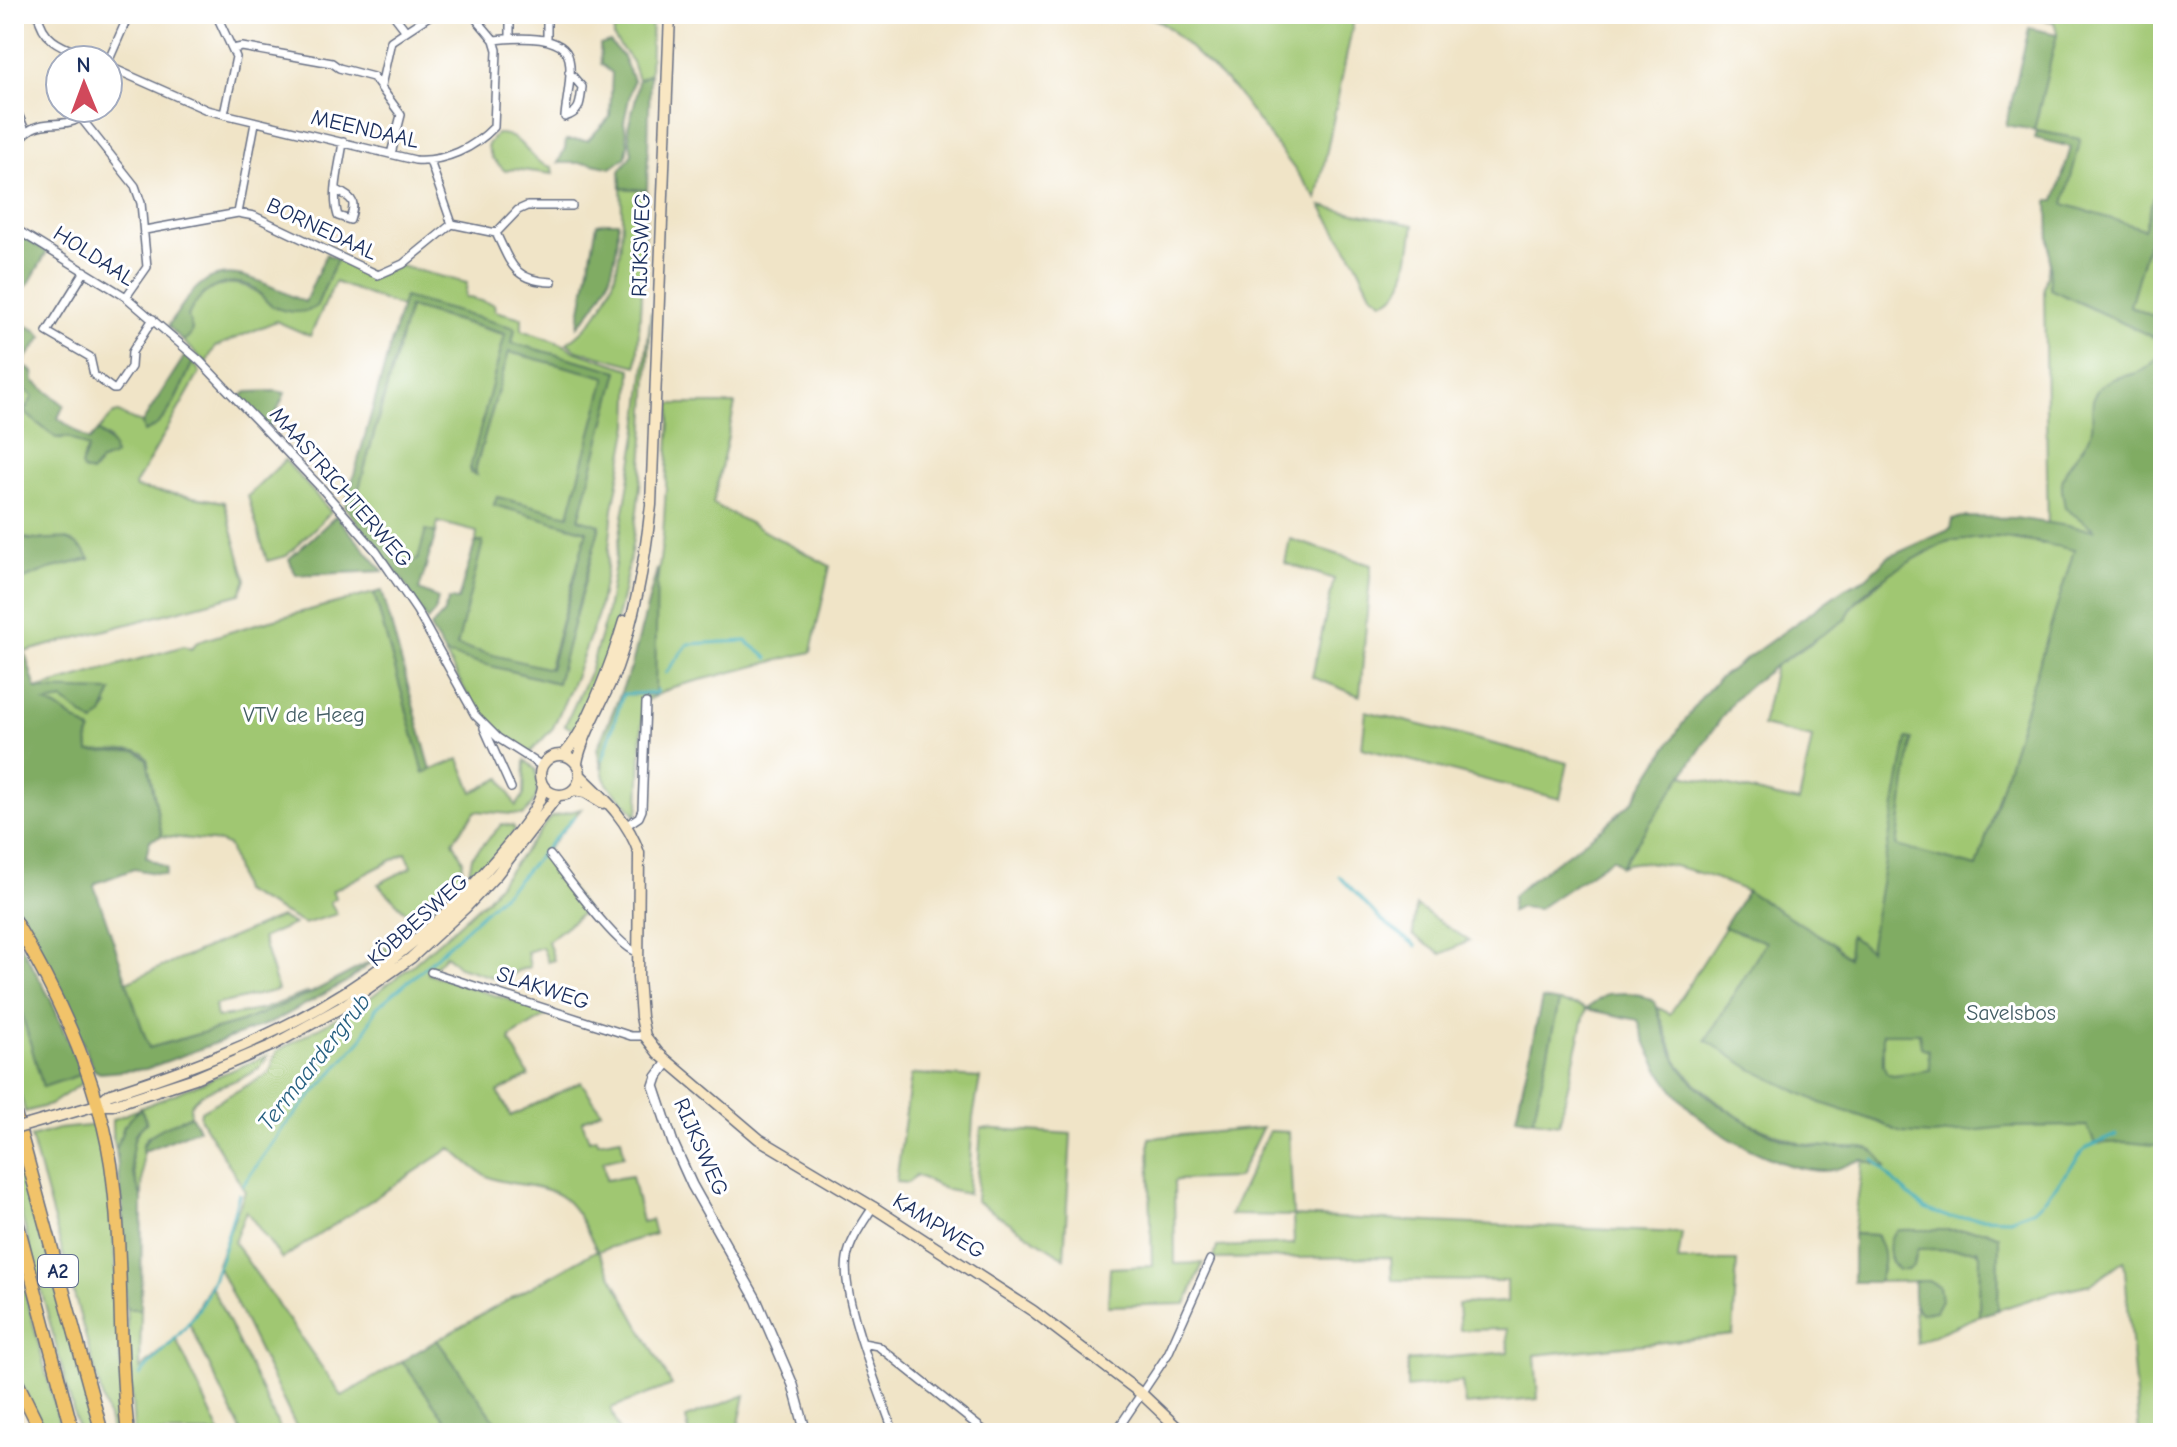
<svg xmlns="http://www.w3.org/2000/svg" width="2177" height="1447" viewBox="0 0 2177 1447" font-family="'Comic Neue',sans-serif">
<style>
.green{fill:#a0c772;stroke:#5e7b68;stroke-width:2}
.forest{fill:#80ac64;stroke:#4e6e61;stroke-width:2;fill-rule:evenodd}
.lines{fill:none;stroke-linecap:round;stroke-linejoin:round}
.stream{stroke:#39aab5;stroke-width:3}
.minor-casing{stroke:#666e83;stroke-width:10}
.tertiary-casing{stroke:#666e83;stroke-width:12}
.secondary-casing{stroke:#666e83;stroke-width:13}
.motorway-casing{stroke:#666e83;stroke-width:15}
.minor{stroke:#fff;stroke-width:7}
.tertiary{stroke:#fff;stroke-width:9}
.secondary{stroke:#f9e7c3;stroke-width:10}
.motorway{stroke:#f1c36a;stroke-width:12}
.secondary-bridge-casing{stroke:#666e83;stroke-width:13;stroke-linecap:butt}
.secondary-bridge{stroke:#f9e7c3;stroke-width:10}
.labels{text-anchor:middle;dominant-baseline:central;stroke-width:6;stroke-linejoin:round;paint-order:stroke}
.shield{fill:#fff;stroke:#5f6d8e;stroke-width:2}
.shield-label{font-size:20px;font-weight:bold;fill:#1b2f5e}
.street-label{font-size:22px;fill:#1b2f5e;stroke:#fff}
.park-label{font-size:22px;fill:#435d64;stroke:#fff}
.water-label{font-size:24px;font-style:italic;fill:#276081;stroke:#fff}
</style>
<rect width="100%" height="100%" fill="#fff"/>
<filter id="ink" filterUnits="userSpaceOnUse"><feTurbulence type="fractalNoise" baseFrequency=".0125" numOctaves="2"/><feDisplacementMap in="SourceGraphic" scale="16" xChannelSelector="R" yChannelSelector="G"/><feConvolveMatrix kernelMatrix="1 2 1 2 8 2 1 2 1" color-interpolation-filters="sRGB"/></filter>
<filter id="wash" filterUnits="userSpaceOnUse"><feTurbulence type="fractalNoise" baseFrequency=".006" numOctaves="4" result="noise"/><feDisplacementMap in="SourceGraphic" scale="32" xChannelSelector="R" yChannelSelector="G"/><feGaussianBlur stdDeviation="1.8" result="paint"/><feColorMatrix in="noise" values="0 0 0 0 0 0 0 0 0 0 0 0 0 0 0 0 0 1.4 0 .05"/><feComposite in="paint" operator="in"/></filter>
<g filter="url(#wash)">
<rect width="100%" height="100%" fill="#f0e4c7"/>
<!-- green -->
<path class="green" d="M613 14H652L650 74 638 80 632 62 614 38Z
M1141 14H1355L1317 199 1234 89 1170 29 1159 21Z
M2017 14H2163V1433H2139L2124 1260 2091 1284 2050 1293 1998 1310 1999 1236 1985 1230 1890 1257 1894 1267 1915 1263 1916 1251 1922 1248H1973L1980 1255 1979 1316 1916 1343 1914 1305 1918 1310 1928 1281 1878 1282 1883 1268 1877 1235 1853 1234 1863 1161 1884 1167 1835 1148 1801 1144 1751 1124 1732 1113 1693 1081 1677 1062 1657 1007 1670 1014 1748 892C1717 878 1653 853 1621 866L1682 775 1799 802 1812 738 1762 726 1775 666 1813 642 1893 570 1949 541 1997 537 2043 544 2048 533 2044 289 2060 205 2077 139 2034 130 2057 32 2054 22Z
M496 134C524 132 527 163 552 167L553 174 514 169 505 171 492 158 487 146Z
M621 188 647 190 637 366 577 350 567 343C620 308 625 245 621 188Z
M1321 206 1414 225C1410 247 1408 300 1382 301L1371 293 1356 262Z
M337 259 374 276 400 266 467 283 465 297 494 304 495 311 522 318V329L524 331 562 344 576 352 631 369 629 425 613 509 607 568 598 614 576 675 553 728 529 754 486 722 472 703 445 654 557 683 600 526 579 519 618 371 512 343 515 328 404 298 401 307 335 282 310 336 276 321 215 347 206 363 183 341 190 336 192 329 188 316C202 281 243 272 267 302L316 307Z
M409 307 506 335 470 473 474 474 509 352 606 377 569 516 497 497 494 504 587 531 548 670 457 646 482 542H476L477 532 438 522 436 533 426 531 418 559 408 565 355 503Z
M651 312C646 425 642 538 609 646 600 675 590 705 575 731L565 725 590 671 606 617 638 429Z
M193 362 200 372 135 485 136 488 224 502 246 580 240 594 24 652 14 632V583L49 568 90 559C61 520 34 555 15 529L14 373 33 397 25 408 26 413 49 433 61 439 69 437 88 448 82 461 95 470 101 461 114 455 109 439 98 431C123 401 113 416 142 423L144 431C170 424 182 384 193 362Z
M671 404H735L713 504 830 566 811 652 673 687 643 702 639 806 636 816C628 802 613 794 606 782 594 763 616 715 622 694L655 695 656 592 663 536Z
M285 460 331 512 286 556 267 561 248 496Z
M1290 539 1371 565 1360 696 1312 677 1334 579 1285 563Z
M374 593 424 773 459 759 473 792 501 778 516 806 524 795 525 760 536 770C538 791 540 799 523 815L476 811 453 841 463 861 460 882 452 888 444 904 380 958 372 950 377 946 382 950 416 922 378 884 412 867 406 853 332 891 336 898 330 902 337 914 304 924 242 891 229 846 220 842 162 836 147 759 143 753 130 750 89 752 88 737 91 731 56 707 43 703 63 700 94 723 108 706 36 689 184 646 191 649 197 642 256 624Z
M1366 711 1568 763 1560 799 1362 748Z
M581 809 544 853 586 910 548 941 554 960 548 962 542 947 527 952 530 967 517 971 505 981 459 967 446 955 428 974 551 1013 511 1037 510 1041 529 1076 498 1092 511 1116 581 1082 601 1111 582 1121 589 1140 596 1138 598 1142 621 1138 624 1156 603 1161 606 1180 632 1176 642 1222 651 1220 655 1234 598 1251 672 1385 611 1408 620 1433H504L437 1340 597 1250C588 1234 578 1209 563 1198 545 1184 518 1186 497 1180 479 1175 465 1160 451 1148L282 1259 246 1211 234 1242 342 1396 402 1361 455 1433H299L217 1264 245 1191 200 1118 201 1111 269 1073 277 1051 363 1003 414 964 487 899 551 817Z
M502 824 513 826 515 830 495 856 467 884 472 857Z
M1416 906 1469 941 1441 954 1413 935Z
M280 917 294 924 262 938 278 990 215 1005 217 1018 264 1009 308 992 309 994 241 1022 149 1048 126 982Z
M14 987 43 1087 82 1074 85 1081 50 1105 25 1112 14 1072Z
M1559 1002 1580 1006 1586 1009 1559 1124 1533 1120Z
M268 1055C255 1086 206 1080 190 1106L191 1115 148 1136 143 1143 142 1199C133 1174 122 1142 147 1122L124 1126 116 1150 112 1132V1120Z
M915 1074 980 1078 973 1118 968 1194 947 1190 916 1175 908 1183 896 1182 911 1076Z
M98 1125 111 1192 125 1433H112L31 1137 58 1129Z
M981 1128 1071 1134 1064 1258 976 1201Z
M1262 1128 1238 1178 1177 1180 1174 1182 1175 1264 1203 1263 1186 1304 1108 1306 1110 1268 1152 1266 1149 1138Z
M1269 1131 1289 1132 1293 1216 1682 1233 1678 1261H1737L1733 1335 1535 1355 1538 1399 1465 1405 1462 1382 1407 1388V1361L1508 1352 1507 1329 1460 1330 1458 1304 1507 1302V1281L1392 1280 1391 1257 1214 1259 1217 1247 1294 1244 1293 1216 1230 1215Z
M17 1141 96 1433H79L14 1187V1142Z
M14 1250 62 1433H47L14 1371Z
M210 1284 282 1433H242L189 1323Z
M126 1309H141L140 1369 176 1339 220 1433H134Z
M745 1395 737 1433H689L686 1418Z"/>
<!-- forest -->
<path class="forest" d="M2029 28 2057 34 2034 130 2006 125Z
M610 42 623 57 633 80 624 122 628 143 626 157 611 168 589 163H558L565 148 566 140H588L610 117 612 73 601 64 600 45Z
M650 74 647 190 621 188 620 171 632 154 628 127 636 98 638 80Z
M2037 131 2081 139 2064 204 2144 229 2161 174H2163V190L2130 306 2163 321V342L2050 289 2048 201H2055L2071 147 2035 138Z
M606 222H618C619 263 607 297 578 326L597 224Z
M21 236 47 252 28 285 22 288 14 285V249Z
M326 254 337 259 316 307C303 315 281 313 268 303 262 297 258 290 250 286 224 275 198 292 188 316L192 329 190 336 183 341 168 326C179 311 189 292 204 282 234 260 276 291 305 302Z
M404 297 515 328 512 343 618 371 579 519 600 525 557 683 445 654 430 628 443 614 449 599 458 600 475 543 483 542 457 646 550 669 587 531 494 505 497 497 569 515 606 377 509 352 474 473 476 475 472 474 470 469 505 334 409 307 355 503 408 565 418 559 426 530 436 533 419 590 438 598 435 612 427 621 403 581 345 507Z
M14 320 36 330 43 337 26 358 24 365 33 372 34 381 64 405 58 418 89 441 98 431 113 446 114 456 101 461 91 473 83 470 81 466 88 448 69 437 56 438 25 413V409L33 397 18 383 14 373Z
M2163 349V1146L2125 1142 2095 1144 2087 1126 2007 1127 1933 1135 1901 1133 1878 1122 1821 1103 1753 1070 1706 1040 1766 942 1724 927 1747 891 1834 944 1848 958 1850 935 1869 950 1907 738 1912 739 1897 846 1977 867 2074 550C2048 545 2020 537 1993 537 1978 537 1964 542 1949 541 1918 557 1859 585 1846 619 1808 645 1766 668 1733 701L1621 866 1613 858 1538 909 1520 907 1511 912 1513 896 1530 881 1604 827 1633 801 1679 729 1699 700 1718 679 1845 588 1866 578 1888 557 1951 529 1953 520 1961 517 2015 518 2095 530 2065 508C2064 500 2061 490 2062 483 2065 462 2089 447 2092 428 2094 414 2088 397 2101 386 2122 368 2141 386 2163 349ZM1883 1033H1919L1921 1047 1928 1050 1930 1070 1893 1075 1887 1073 1883 1065Z
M186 354 193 362C181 385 170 424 144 432L142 423Z
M276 391 285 393 269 429 239 398 247 392Z
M14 516C15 521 14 525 15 529 21 548 52 536 65 539 76 541 84 550 90 559L49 569 14 583Z
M336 516 383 571 296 575 289 559Z
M657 569 655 695 622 694 601 766 597 749 631 668Z
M382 591 431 770 424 773 374 593Z
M14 632 26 656 36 689 112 691 102 715 93 723 63 700 46 703 56 707 91 731 88 737 89 752 137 751 147 759 162 836 150 840 146 857 167 868 165 875 134 869 96 883 94 886C114 940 130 994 149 1048L241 1022 309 994 370 962 371 963 346 982 275 1021 146 1069 100 1073 94 1070 61 992 14 909Z
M14 933 50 998 82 1074 43 1087 14 987Z
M1626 993 1641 995 1655 1002C1662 1021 1666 1042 1676 1060 1698 1099 1766 1138 1809 1146 1826 1149 1864 1143 1876 1153 1881 1157 1882 1162 1886 1168 1877 1167 1866 1157 1857 1161 1844 1165 1838 1171 1822 1171 1802 1170 1781 1163 1763 1155 1699 1128 1658 1088 1638 1020L1586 1009 1607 994Z
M1542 999 1559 1002 1533 1120 1516 1117Z
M140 1108 147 1122 135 1134 131 1158 133 1173 142 1199 141 1309H126L122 1201 116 1150 124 1126Z
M191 1115 199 1129 142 1152C143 1131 174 1124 191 1115Z
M1898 1230H1985L1999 1236 1998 1310 1979 1316 1980 1255 1977 1250 1918 1249 1913 1266 1907 1270H1898C1888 1260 1885 1239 1898 1230Z
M1853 1234 1876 1235C1886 1253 1885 1263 1878 1282H1853Z
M1914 1281H1928L1939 1286 1941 1300 1935 1311 1921 1313C1912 1305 1914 1293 1914 1281Z
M437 1340 504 1433H455L402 1361Z"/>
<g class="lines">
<!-- stream -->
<path class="stream" d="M666 673 688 644 746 641 768 658
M603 759 623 694 656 693 657 690
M1339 876 1381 920 1416 946
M424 968 516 882 575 816
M1874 1160 1896 1184 1925 1209 1948 1217 2010 1219 2033 1210 2045 1199 2086 1148 2116 1135
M243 1185 283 1128 362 1039 376 1008 423 969
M140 1375C153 1359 170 1346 183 1330 216 1293 226 1239 239 1194"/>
</g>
</g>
<g filter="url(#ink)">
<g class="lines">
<defs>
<path id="minor" d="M38 14C43 45 69 48 95 60
M216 14 236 57 224 114
M393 14 406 31 432 14
M510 14V38
M129 15 151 14
M494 40C513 38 564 33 569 59 573 76 566 100 565 117 581 112 580 103 582 87L569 72
M547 40V14
M233 49 242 47 332 63 339 68 373 77 401 115 391 154
M108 62 129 14
M108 66 207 110 415 160C445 162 474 148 494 127L497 50 494 40 472 14
M381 86 391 41 406 31
M14 104 26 133
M81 118 135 186 141 203 147 267 126 297
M14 155C17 148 20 139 26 133 45 115 73 134 89 108
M337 190C354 200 356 200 350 220L338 216C331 194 340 165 343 142
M238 213 255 123
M452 224 496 233C511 264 514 281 552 282
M14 228 126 297 200 361 323 490 376 551 417 611 475 715 498 738 542 766
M145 230 238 213 254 216 378 275 403 264 452 224 430 161
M496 233 518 210 527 206H572
M85 271 47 332 90 357 94 375 113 389H116L131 367 132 352 153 319
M484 728 511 788
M627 825 639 817 642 810 646 703
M550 855C565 874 619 950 638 952
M431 972 631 1036H645
M873 1207C863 1223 850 1240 847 1258 840 1296 880 1393 894 1433
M863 1343 878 1346 987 1433
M1115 1433 1168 1354 1210 1260"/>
<path id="tertiary" d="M668 1062 657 1077 654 1086 673 1143 692 1185 756 1299 793 1385 806 1433"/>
<path id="secondary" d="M540 775a20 20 0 1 1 40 0a20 20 0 1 1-40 0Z
M563 755C586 735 615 652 624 621
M577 763C581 737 607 694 617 667 636 614 645 561 651 505L670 14
M581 776C606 800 628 820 639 853L638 978 641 1017 645 1036 658 1053 759 1139 873 1207 1033 1311 1143 1395 1183 1433
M574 790 585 792 603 803
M97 1105 108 1095C268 1044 387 989 497 858 511 841 541 808 543 787
M45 1120 97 1105H112L195 1078 273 1045 340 1008 411 958 465 908 497 874 558 795"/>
<path id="motorway" d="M14 920C58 994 98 1079 111 1164 124 1253 117 1344 128 1433
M14 1110 102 1433
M14 1210 73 1433
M14 1376 42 1433"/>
</defs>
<!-- minor casing -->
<use href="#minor" class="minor-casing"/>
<!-- tertiary casing -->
<use href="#tertiary" class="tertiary-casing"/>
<!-- secondary casing -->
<use href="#secondary" class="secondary-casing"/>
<!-- motorway casing -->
<use href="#motorway" class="motorway-casing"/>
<!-- minor -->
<use href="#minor" class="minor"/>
<!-- tertiary -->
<use href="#tertiary" class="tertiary"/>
<!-- secondary -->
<use href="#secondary" class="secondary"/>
<!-- motorway -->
<use href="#motorway" class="motorway"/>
<defs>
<path id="secondary-bridge" d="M14 1129 45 1120"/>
</defs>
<!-- secondary-bridge casing -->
<use href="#secondary-bridge" class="secondary-bridge-casing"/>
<!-- secondary-bridge -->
<use href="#secondary-bridge" class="secondary-bridge"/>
</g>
</g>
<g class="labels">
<!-- shield labels -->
<rect class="shield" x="38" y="1255" width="40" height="32" rx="6"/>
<g class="shield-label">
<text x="58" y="1271">A2</text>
</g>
<!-- street labels -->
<g class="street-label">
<text transform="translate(365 129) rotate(13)">MEENDAAL</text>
<text transform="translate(322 229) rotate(25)">BORNEDAAL</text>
<text transform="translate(641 245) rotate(-88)">RIJKSWEG</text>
<text transform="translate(94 256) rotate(33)">HOLDAAL</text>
<text transform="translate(341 487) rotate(49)">MAASTRICHTERWEG</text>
<text transform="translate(418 920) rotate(-42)">KÖBBESWEG</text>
<text transform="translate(543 988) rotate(18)">SLAKWEG</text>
<text transform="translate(701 1147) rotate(66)">RIJKSWEG</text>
<text transform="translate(939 1226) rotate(32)">KAMPWEG</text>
</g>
<!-- park labels -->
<g class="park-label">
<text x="304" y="715">VTV de Heeg</text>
<text x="2011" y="1013">Savelsbos</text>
</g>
<!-- water labels -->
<g class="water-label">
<text transform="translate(314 1062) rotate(-52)">Termaardergrub</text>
</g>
</g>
<!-- margin -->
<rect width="2177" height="1447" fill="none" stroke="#fff" stroke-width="48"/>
<!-- north arrow -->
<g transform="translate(84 84) rotate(359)"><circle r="38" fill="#ffffff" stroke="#a4acbf" stroke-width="2"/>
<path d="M0-6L14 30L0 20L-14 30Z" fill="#d1495b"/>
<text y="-12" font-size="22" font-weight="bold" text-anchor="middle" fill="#1b2f5e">N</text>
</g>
</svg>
